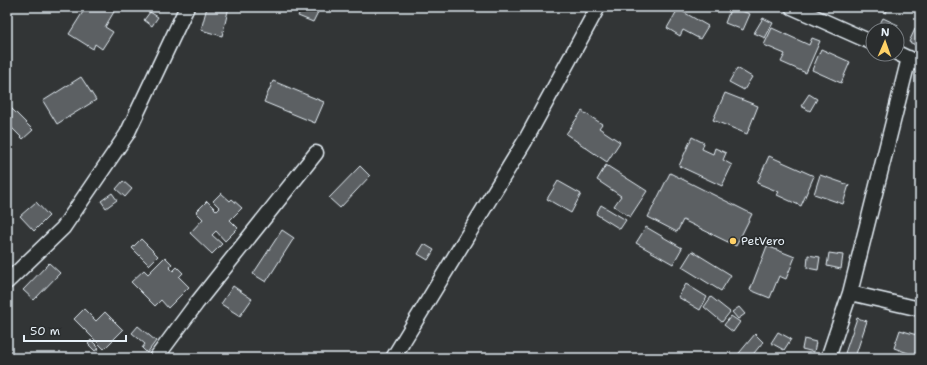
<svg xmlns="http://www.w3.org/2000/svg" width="927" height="365" viewBox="0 0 927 365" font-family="'Shantell Sans',sans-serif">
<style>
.building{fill:#5c6063;stroke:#e8f1f8}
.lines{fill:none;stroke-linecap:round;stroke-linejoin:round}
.minor-casing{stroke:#e8f1f8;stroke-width:17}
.minor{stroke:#2a2d2e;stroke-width:14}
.poi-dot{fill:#ffd166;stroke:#2a2d2e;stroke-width:1.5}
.labels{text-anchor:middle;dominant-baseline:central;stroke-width:3.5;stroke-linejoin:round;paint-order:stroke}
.poi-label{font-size:12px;fill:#e8f1f8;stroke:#2a2d2e;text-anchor:start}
</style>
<rect width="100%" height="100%" fill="#323536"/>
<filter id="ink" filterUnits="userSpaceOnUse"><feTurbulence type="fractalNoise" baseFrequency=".025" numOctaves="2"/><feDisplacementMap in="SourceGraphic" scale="8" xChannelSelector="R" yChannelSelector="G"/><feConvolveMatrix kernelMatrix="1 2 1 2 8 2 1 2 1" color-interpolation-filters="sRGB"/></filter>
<g filter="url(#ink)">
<!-- building -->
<path class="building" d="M86 7H111L115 10 105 27 113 32 102 49 95 44 93 49 69 34Z
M207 7H229L222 36 201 30Z
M302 7H305L318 12 313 22 298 16Z
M731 7 750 14 743 30 725 23Z
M871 7H889L886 13Z
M678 9 708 26 700 39 683 30 680 36 667 28Z
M150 12 158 17 152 26 144 20Z
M763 18 773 23 765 38 754 33Z
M883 18 898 25 895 30 877 29Z
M772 28 809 45 812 38 820 41 806 73 781 62 785 54 764 45Z
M915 29 920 32V47L909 42Z
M821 49 850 62 841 83 812 70Z
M737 68 752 77 744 90 729 82Z
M81 77 96 100 57 124 43 101Z
M273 81 324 102 315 123 264 102Z
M725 93 758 106 747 134 713 120Z
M809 94 817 99 810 111 801 106Z
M7 104 33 130 23 139 7 123Z
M582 111 602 124 599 128 620 142 607 162 566 134Z
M692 137 704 143 702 149 713 154 715 148 726 153 723 160 732 165 722 186 679 166Z
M769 156 814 176 801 206 777 195 779 192 757 183Z
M606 165 647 191 630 217 614 206 621 196 597 180Z
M360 166 370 176 340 208 329 198Z
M670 173 752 214 736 246 683 220 677 232 648 217Z
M820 175 849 185 843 204 814 194Z
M123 181 132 189 125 197 116 189Z
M558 181 581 194 571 213 547 199Z
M112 193 117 200 106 208 101 201Z
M221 193 230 201 232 199 242 208 230 220 238 228 225 241 216 231 212 235 222 244 212 254 190 233 203 219 196 212 207 201 217 211 220 208 213 201Z
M36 202 49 216 34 231 20 216Z
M601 205 626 220 620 229 596 214Z
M646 227 682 248 673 264 636 243Z
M282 230 294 238 266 282 253 274Z
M141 239 158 256 149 265 132 248Z
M424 244 434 250 428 260 418 254Z
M767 246 795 257 786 279 779 276 770 298 750 290Z
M692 251 731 275 721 291 682 267Z
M829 253 843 255 841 269 827 266Z
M808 255 820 257 818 270 807 268Z
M165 257 172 264 169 267 173 271 177 267 183 273 179 277 189 287 168 308 161 300 155 306 131 282 144 270 148 274Z
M49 263 60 273 34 300 23 290Z
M686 284 707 297 700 310 678 297Z
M233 286 252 299 240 316 221 304Z
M711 297 730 312 722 322 704 307Z
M739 307 745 314 738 319 732 312Z
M84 309 96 321 105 312 123 330 104 349 74 319Z
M731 316 740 322 733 332 724 325Z
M857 318 867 321 855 357 845 353Z
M138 326 156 341 147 353 142 348 145 344 132 333Z
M900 330 920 336V358H907L908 353 894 348Z
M778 332 791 339 784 350 771 343Z
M755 334 763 342 750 358H735Z
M804 339 816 342 814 352 802 349Z
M91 340 99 348 95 351 88 344Z"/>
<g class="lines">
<defs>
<path id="minor" d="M792 7 873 43
M897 53 920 64
M7 282 63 228 127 134 187 7
M850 293 920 309
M156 358 196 304 316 153
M393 358 525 141 598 7
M828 358 850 293 909 58"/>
</defs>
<!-- minor casing -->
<use href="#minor" class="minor-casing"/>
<!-- minor -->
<use href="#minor" class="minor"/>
</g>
</g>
<!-- markers -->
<circle class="poi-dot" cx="733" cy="241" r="4"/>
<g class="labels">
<!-- poi labels -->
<g class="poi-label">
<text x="741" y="241">PetVero</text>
</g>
</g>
<!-- margin -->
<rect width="927" height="365" fill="none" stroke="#2a2d2e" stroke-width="24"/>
<rect x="12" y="12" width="903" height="341" fill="none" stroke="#e8f1f8" stroke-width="1.5" filter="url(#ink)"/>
<!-- north arrow -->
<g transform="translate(885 42) rotate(2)"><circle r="19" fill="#2a2d2e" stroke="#767b7f"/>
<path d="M0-3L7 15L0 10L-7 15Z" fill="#ffd166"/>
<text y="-6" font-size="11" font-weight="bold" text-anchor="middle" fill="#e8f1f8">N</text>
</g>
<!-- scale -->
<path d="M24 335v6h102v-6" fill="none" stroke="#e8f1f8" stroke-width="2"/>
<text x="30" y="335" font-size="12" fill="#e8f1f8" stroke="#2a2d2e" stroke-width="3" paint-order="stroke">50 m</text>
</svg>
